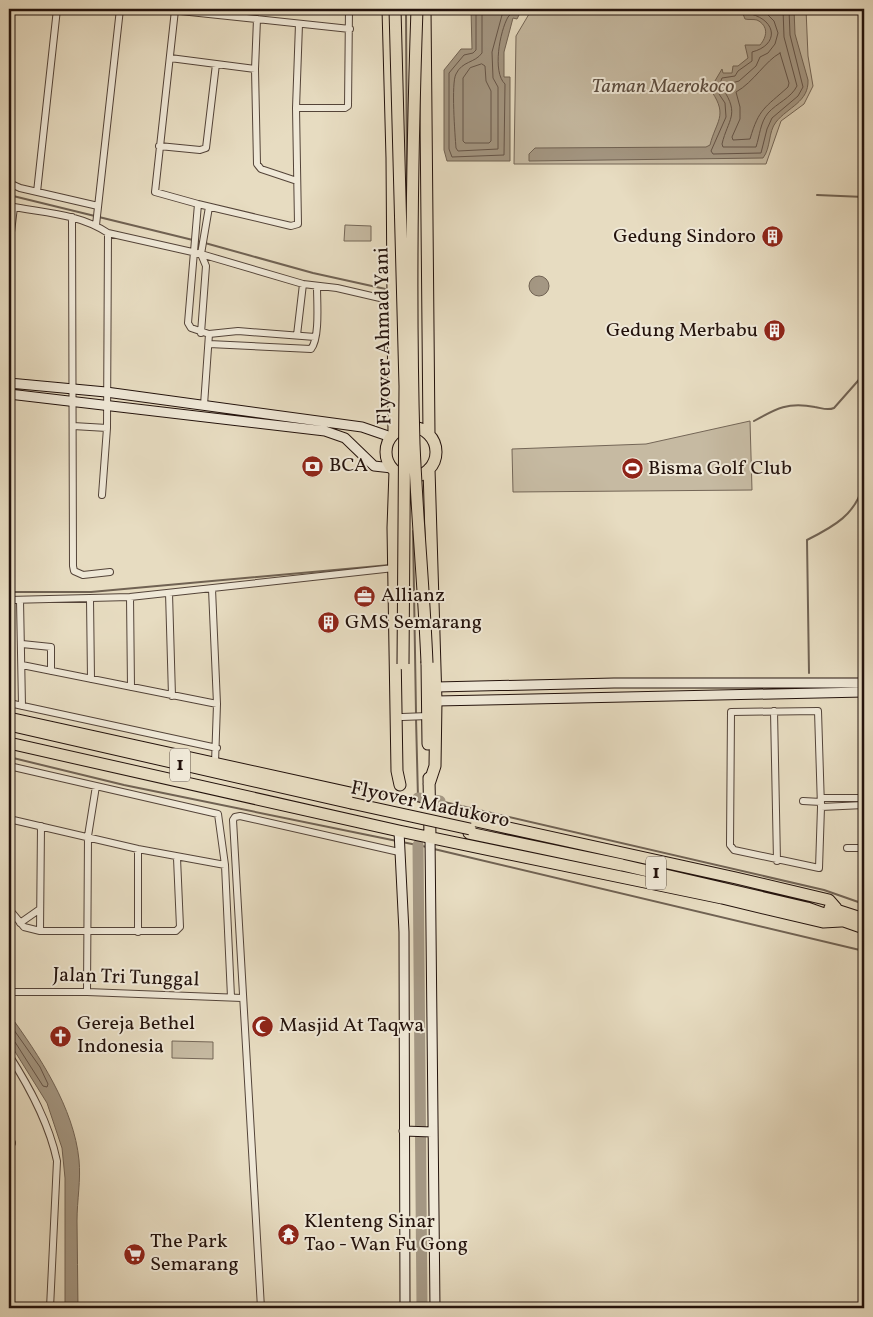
<svg xmlns="http://www.w3.org/2000/svg" width="873" height="1317" viewBox="0 0 873 1317" font-family="Vollkorn,serif">
<style>
.green{fill:#c6baa2;stroke:#746657}
.water{fill:#a49783;stroke:#706253}
.lines{fill:none;stroke-linecap:round;stroke-linejoin:round}
.shore{stroke:#645448;stroke-width:1}
.stream{stroke:#706253;stroke-width:2}
.river{stroke:#a49783;stroke-width:11}
.street-casing{stroke:#544439;stroke-width:8}
.secondary-casing{stroke:#23120c;stroke-width:11}
.highway-casing{stroke:#23120c;stroke-width:13}
.street{stroke:#efe8d7;stroke-width:6}
.secondary{stroke:#efe8d7;stroke-width:9}
.highway{stroke:#e7dcc1;stroke-width:11}
.highway-bridge-casing{stroke:#23120c;stroke-width:13;stroke-linecap:butt}
.highway-bridge{stroke:#e7dcc1;stroke-width:11}
.labels{text-anchor:middle;dominant-baseline:central;stroke-width:4;stroke-linejoin:round;paint-order:stroke}
.shield{fill:#efe8d7;stroke:#605249;stroke-width:1}
.shield-label{font-size:19px;font-weight:bold;fill:#23120c}
.park-label{font-size:20px;font-style:italic;fill:#5c4d40;stroke:#efe8d7}
.poi-label{font-size:20px;fill:#23120c;stroke:#efe8d7;text-anchor:start}
.street-label{font-size:20px;fill:#23120c;stroke:#efe8d7}
</style>
<rect width="100%" height="100%" fill="#e7dcc1"/>
<filter id="stains"><feTurbulence type="fractalNoise" baseFrequency=".004" numOctaves="4"/><feColorMatrix values="0 0 0 0 .2 0 0 0 0 .09 0 0 0 0 .02 0 0 0 .5 -.17"/></filter>
<radialGradient id="worn" r=".72"><stop offset=".6" stop-color="#630" stop-opacity="0"/><stop offset="1" stop-color="#630" stop-opacity=".3"/></radialGradient>
<!-- green -->
<path class="green" d="M532 9H806L808 56 813 86 804 104 781 121 766 164H514L516 36Z
M345 225 371 226V241H344Z
M750 421 752 490 513 492 512 449 646 444Z
M172 1041 213 1042V1059L172 1058Z"/>
<!-- water -->
<path class="water" d="M471 9H522L517 19 513 18 504 52V77H510V161H447L444 150V70L461 49H472Z
M747 9H794L795 34 808 80C809 102 788 107 776 122 768 132 771 148 763 158L529 161V154L535 148 706 147 710 145C716 121 728 116 712 92V86L722 69 723 73H732L733 66H738L748 58 745 45H760C767 37 769 26 757 20 753 19 749 20 745 19L743 14Z
M529 286a10 10 0 1 1 20 0a10 10 0 1 1-20 0Z
M9 1014C39 1055 74 1108 79 1160 81 1180 77 1200 77 1221 77 1250 78 1279 78 1308H65V1178L62 1148 47 1103 9 1042Z"/>
<g class="lines">
<!-- shore -->
<path class="shore" d="M476 9V50L473 53 464 55 449 73V149L452 157 504 155 505 84C492 72 500 31 508 17 511 13 514 13 516 9
M482 9V53C475 63 462 61 456 74 451 83 455 135 456 148L458 151 498 149V87L493 78 492 52 502 15 508 9
M751 9V14C777 21 779 45 752 52V61L738 71 735 76 722 78 717 91 725 103 726 117 711 151 713 154 761 153 767 129 772 118 798 96 803 87 790 35 789 9
M757 9 765 12 774 21 778 33 775 44 768 53 760 57 756 66 739 81 724 85 723 89C740 115 728 119 722 144L723 147H756C760 135 760 123 768 113 777 103 791 98 797 86L784 37 783 9
M780 53 789 83 788 87C765 108 759 108 750 139L733 140 732 137 740 119V107L736 92C754 82 765 61 780 53Z
M482 64 485 66 486 81 491 91V141L489 143H465L463 141V78L470 68Z
M9 1023 40 1067 48 1084 47 1087 43 1086 15 1042 9 1040"/>
<!-- stream -->
<path class="stream" d="M406 9 407 191
M9 195 201 242
M817 195 864 197
M205 243 313 273 390 290
M754 421C777 408 788 402 815 407 822 408 827 411 834 408L864 374
M413 531 416 713
M9 592H91L390 565
M809 673 807 540C833 527 857 514 863 484
M416 718 418 798
M9 757 124 785 397 841
M440 801 824 890 864 904
M402 842 427 847
M434 849 864 951"/>
<!-- river -->
<path class="river" d="M418 798 440 801
M418 845 422 1308"/>
<defs>
<path id="street" d="M161 9 350 29
M175 10 155 192 198 204 291 226 298 224 296 108 299 24
M257 19 255 69 257 164 261 169 297 181
M170 58 255 69
M296 108H345L348 106 349 9
M159 146 200 150 206 148 216 64
M9 183 20 188 98 206
M37 192 57 9
M198 204 188 323 191 328 209 334 238 331 315 337
M9 206C43 213 78 213 108 233L201 254 303 284 337 288 393 301
M72 217 73 566 74 571 83 575 110 572
M96 225 120 9
M9 249 14 207
M201 333 206 266 201 254 209 207
M297 335 303 284
M209 344 311 349C320 338 317 302 317 287
M204 405 209 334
M73 426 107 428
M102 495 107 428 108 233
M212 589 217 704 215 763
M169 593 172 696
M130 597 131 687
M90 599 91 679
M9 600 130 597 394 568
M20 600 22 706
M22 644 51 647V671
M22 665 217 704
M9 703 217 748
M774 711 777 861
M818 711 821 807 819 868 734 850 730 845 731 712Z
M402 717 428 716
M9 766 218 814 225 865 231 997
M821 798H864
M803 801 821 802
M821 807 864 805
M9 819 138 849 225 865
M847 848H864
M9 909 24 927 40 931H176L180 927 177 858
M20 923 40 909
M40 931 41 826
M138 932V849
M9 992H87L242 998
M87 992 88 836 96 786
M9 1055C30 1088 49 1123 57 1161L50 1308
M9 1143H12
M9 1307H50
M261 1308 233 820 235 817 240 816 399 852"/>
<path id="secondary" d="M9 383 106 392 362 427 391 437
M9 394 325 431 345 438 374 466 392 468
M436 687 614 683H864
M436 701 864 692
M399 831 404 932 405 1308
M430 837 435 1308
M404 1131 432 1132"/>
<path id="highway" d="M388 9 392 158 394 434
M425 9 429 434
M386 452a25 25 0 1 1 50 0a25 25 0 1 1-50 0Z
M429 469 436 701 435 766 429 784
M395 471 393 528 397 771 400 785
M427 663 428 744
M9 718 736 878 829 900 836 908
M9 725 351 803
M9 743 399 831 722 898 823 922 841 921
M429 778 430 837
M469 833 622 865 807 908 864 928
M830 908 864 919"/>
</defs>
<!-- street casing -->
<use href="#street" class="street-casing"/>
<!-- secondary casing -->
<use href="#secondary" class="secondary-casing"/>
<!-- highway casing -->
<use href="#highway" class="highway-casing"/>
<!-- street -->
<use href="#street" class="street"/>
<!-- secondary -->
<use href="#secondary" class="secondary"/>
<!-- highway -->
<use href="#highway" class="highway"/>
<defs>
<path id="highway-bridge" d="M395 9 405 386 403 664
M417 9C412 154 410 299 414 444 417 517 424 590 427 663
M351 803 470 829"/>
</defs>
<!-- highway-bridge casing -->
<use href="#highway-bridge" class="highway-bridge-casing"/>
<!-- highway-bridge -->
<use href="#highway-bridge" class="highway-bridge"/>
</g>
<!-- icons -->
<defs>
<symbol id="building-disc" viewBox="-11 -11 22 22"><circle r="9.5" fill="#8f2418" stroke="#efe8d7"/><path d="M-4-6H4V6H1V3H-1V6H-4ZM-2.5-4.3h1.7v1.8h-1.7ZM.8-4.3h1.7v1.8H.8ZM-2.5-1h1.7V.8h-1.7ZM.8-1h1.7V.8H.8Z" fill="#fff"/></symbol>
<symbol id="bank-disc" viewBox="-11 -11 22 22"><circle r="9.5" fill="#8f2418" stroke="#efe8d7"/><path d="M-6-4H6V4H-6ZM0-2.3a2.3 2.3 0 1 0 0 4.6a2.3 2.3 0 1 0 0-4.6Z" fill="#fff"/></symbol>
<symbol id="stadium-disc" viewBox="-11 -11 22 22"><circle r="9.5" fill="#8f2418" stroke="#efe8d7"/><path d="M0-5a6.5 5 0 1 0 0 10a6.5 5 0 1 0 0-10ZM-3.5-1.8h7v3.6h-7Z" fill="#fff"/></symbol>
<symbol id="office-disc" viewBox="-11 -11 22 22"><circle r="9.5" fill="#8f2418" stroke="#efe8d7"/><path d="M-6-3h4V-5.5h4V-3h4V5H-6ZM-1-4.5V-3h2v-1.5ZM-6 0V1H6V0Z" fill="#fff"/></symbol>
<symbol id="mosque-disc" viewBox="-11 -11 22 22"><circle r="9.5" fill="#8f2418" stroke="#efe8d7"/><path d="M3.5-4.9A6 6 0 1 0 3.5 4.9A5 5 0 1 1 3.5-4.9Z" fill="#fff"/></symbol>
<symbol id="church-disc" viewBox="-11 -11 22 22"><circle r="9.5" fill="#8f2418" stroke="#efe8d7"/><path d="M-1.2-6h2.4v3.5h3.3v2.4h-3.3V6h-2.4V-.1h-3.3v-2.4h3.3Z" fill="#fff"/></symbol>
<symbol id="temple-disc" viewBox="-11 -11 22 22"><circle r="9.5" fill="#8f2418" stroke="#efe8d7"/><path d="M0-6L5-2H3V0L6.5 2.5H4V6H1.5V3h-3V6H-4V2.5H-6.5L-3 0V-2H-5Z" fill="#fff"/></symbol>
<symbol id="supermarket-disc" viewBox="-11 -11 22 22"><circle r="9.5" fill="#8f2418" stroke="#efe8d7"/><path d="M-6-5.5h2.5l.6 2H6L4.5 2H-2.5L-4.4-4H-6ZM-1.5 3.2a1.3 1.3 0 1 0 .1 0ZM3 3.2a1.3 1.3 0 1 0 .1 0Z" fill="#fff"/></symbol>
</defs>
<g fill-rule="evenodd">
<use href="#building-disc" x="760" y="224" width="25" height="25"/>
<use href="#building-disc" x="762" y="318" width="25" height="25"/>
<use href="#bank-disc" x="300" y="454" width="25" height="25"/>
<use href="#stadium-disc" x="620" y="456" width="25" height="25"/>
<use href="#office-disc" x="352" y="584" width="25" height="25"/>
<use href="#building-disc" x="316" y="610" width="25" height="25"/>
<use href="#mosque-disc" x="250" y="1014" width="25" height="25"/>
<use href="#church-disc" x="48" y="1024" width="25" height="25"/>
<use href="#temple-disc" x="276" y="1222" width="25" height="25"/>
<use href="#supermarket-disc" x="122" y="1242" width="25" height="25"/>
</g>
<g class="labels">
<!-- shield labels -->
<g class="shield">
<rect x="170" y="748.5" width="20" height="33" rx="4"/>
<rect x="646" y="856.5" width="20" height="33" rx="4"/>
</g>
<g class="shield-label">
<text x="180" y="765">1</text>
<text x="656" y="873">1</text>
</g>
<!-- park labels -->
<g class="park-label">
<text x="663" y="87">Taman Maerokoco</text>
</g>
<!-- poi labels -->
<g class="poi-label">
<text x="756" y="237" text-anchor="end">Gedung Sindoro</text>
<text x="758" y="331" text-anchor="end">Gedung Merbabu</text>
<text x="329" y="466">BCA</text>
<text x="648" y="469">Bisma Golf Club</text>
<text x="381" y="596">Allianz</text>
<text x="345" y="623">GMS Semarang</text>
<text x="77" y="1024">Gereja Bethel<tspan x="77" dy="23">Indonesia</tspan></text>
<text x="279" y="1026">Masjid At Taqwa</text>
<text x="304" y="1222">Klenteng Sinar<tspan x="304" dy="23">Tao - Wan Fu Gong</tspan></text>
<text x="150" y="1242">The Park<tspan x="150" dy="23">Semarang</tspan></text>
</g>
<!-- street labels -->
<g class="street-label">
<text transform="translate(384 336) rotate(-91)">Flyover Ahmad Yani</text>
<text transform="translate(430 805) rotate(12)">Flyover Madukoro</text>
<text transform="translate(126 978) rotate(2)">Jalan Tri Tunggal</text>
</g>
</g>
<!-- margin -->
<rect width="873" height="1317" fill="none" stroke="#e7dcc1" stroke-width="30"/>
<rect x="10" y="10" width="853" height="1297" fill="none" stroke="#23120c" stroke-width="2.5"/>
<rect x="15" y="15" width="843" height="1287" fill="none" stroke="#23120c"/>
<rect width="100%" height="100%" filter="url(#stains)"/>
<rect width="100%" height="100%" fill="url(#worn)"/>
</svg>
